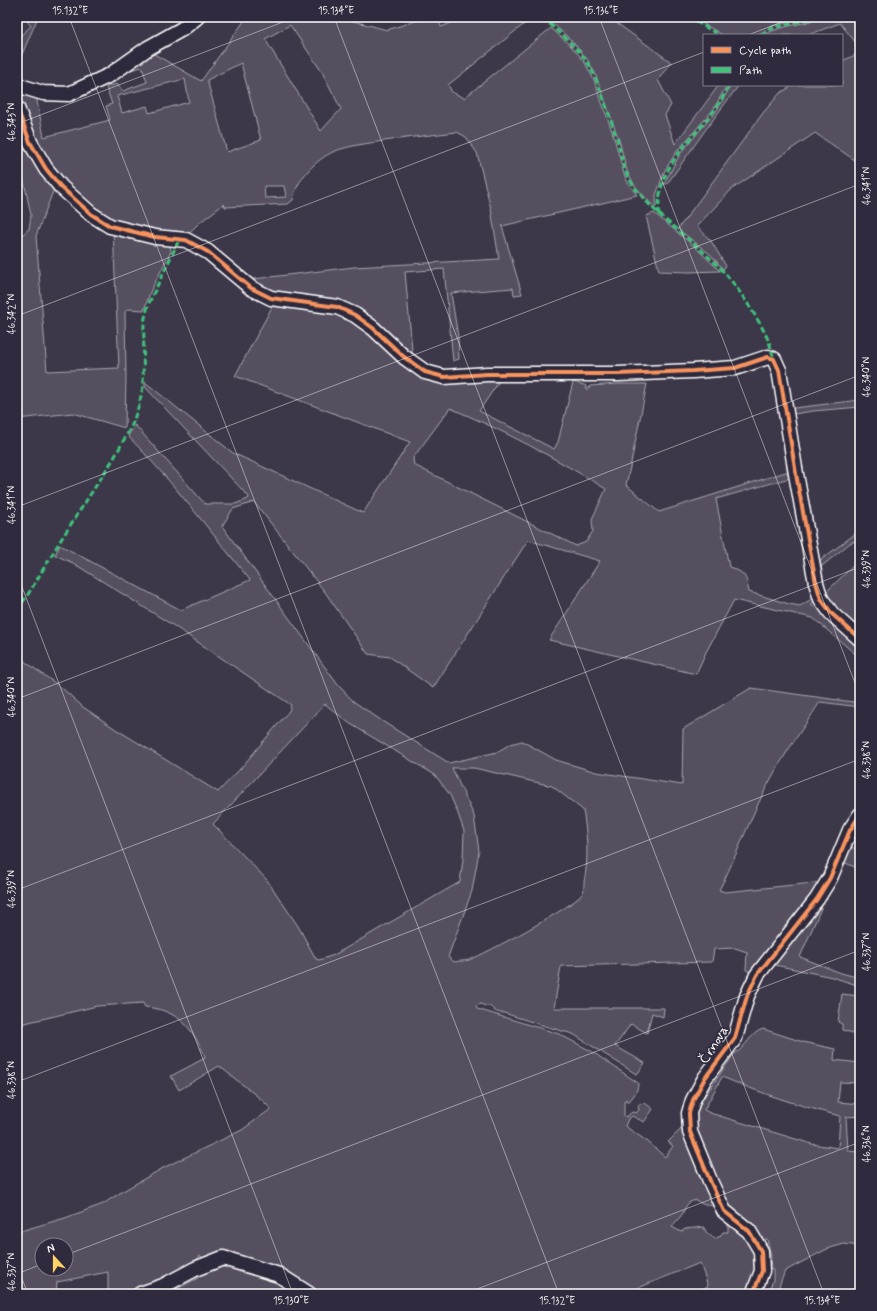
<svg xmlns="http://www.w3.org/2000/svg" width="877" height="1311" viewBox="0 0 877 1311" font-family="Mynerve,sans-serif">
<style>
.green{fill:#555060;stroke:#aaa8b0;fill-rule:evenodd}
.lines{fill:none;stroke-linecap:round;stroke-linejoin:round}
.minor-casing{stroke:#fff;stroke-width:17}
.minor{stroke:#2f2a3d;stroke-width:14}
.quiet{stroke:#40c37c;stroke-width:3;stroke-dasharray:6 3;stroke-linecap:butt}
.cycleway-casing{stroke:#2f2a3d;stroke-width:6}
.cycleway{stroke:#f8935d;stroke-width:4}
.ticks{fill:none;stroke:#fff;stroke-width:1;stroke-opacity:0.45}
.labels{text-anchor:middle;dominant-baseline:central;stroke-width:3.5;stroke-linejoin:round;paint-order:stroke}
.street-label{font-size:14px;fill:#fff;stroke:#2f2a3d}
.neatline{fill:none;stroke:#fff;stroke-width:1.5}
.ticks-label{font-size:10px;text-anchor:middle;fill:#fff}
</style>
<rect width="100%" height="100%" fill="#3c3749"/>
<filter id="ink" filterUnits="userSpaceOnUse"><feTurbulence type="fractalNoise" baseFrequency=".025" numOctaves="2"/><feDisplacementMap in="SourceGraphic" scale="8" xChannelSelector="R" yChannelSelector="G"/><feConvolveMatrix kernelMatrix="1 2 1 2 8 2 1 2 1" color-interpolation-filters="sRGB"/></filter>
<g filter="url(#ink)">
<!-- green -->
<path class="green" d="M24 17H38L17 66V51L21 47 18 38 31 26Z
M247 17H338L387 30 428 17H438L441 27 466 17H533L448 85 452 92 464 98 551 28 571 46 584 61 594 80 613 134 624 174 628 183 637 195 502 226 522 294 514 295 513 288 451 293 458 337 459 359 453 361 444 269 405 272 413 360 361 316 285 298 245 280 354 267 499 259 491 209 477 153 466 137 457 132C430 135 404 138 377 142 363 144 349 146 335 151 316 159 296 180 293 200L288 204 225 207 224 204 199 223 187 235 182 238 100 217 52 174 17 101V91L36 96 44 137 110 120 106 106 112 104 106 87 117 84 123 91 147 82 142 67 123 72 149 51 201 81ZM290 25 322 72 341 109 321 131 265 39ZM241 63 261 140 227 152 207 80ZM185 79 189 102 149 113 147 106 122 113 117 96ZM264 186H284L286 197 265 198Z
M546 17H608L671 62 658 80 671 105 665 115 675 144 719 85H727L713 110 677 151 665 170 656 195V207H654L635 186 627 171 619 140 595 73 587 59 574 43Z
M691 17H810L773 26 757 35H723Z
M821 17H860V48L840 23 808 35H764C782 24 803 26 821 17Z
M860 53V162L859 163 815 133 732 189 697 226 711 241 726 266 723 269 711 255 678 229 763 113 780 93 794 85H842V61Z
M731 85H739L706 129 667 184H664L680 154 717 110Z
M17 119 55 186 36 236 47 371 119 368 113 229 169 243 171 251 151 290 144 310 127 309 125 312 126 376 125 428 73 413 17 419V237L21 236 29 229 31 215 25 186 17 159Z
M654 213 695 247 720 271 689 272 659 271 646 216Z
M260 299 338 309 443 383 454 384 471 380 502 377 479 411 554 449 558 442 573 382 584 385 586 386V389H589L590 386 617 384H647L631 463 626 485 659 512 792 470 793 477 716 499 729 567C746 573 746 576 749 592L789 604 800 606 815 597V600L811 605 813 607 820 605 860 643V658L813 618 734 600 706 652 696 674 549 640 600 561 528 540 433 688 390 657 368 654 325 592 254 502 233 509 222 526 338 685 353 701 385 723 449 763 497 752 510 744 522 741 556 760 596 772 682 785 683 729 751 688 860 703V707L820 702C800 733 777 764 761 798 746 828 735 860 719 890L725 892 823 882 753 974 746 970 747 952 735 948 714 949 712 962 561 966 554 1008H664L663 1017 652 1013 647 1033 631 1024 615 1046 645 1063 638 1073 636 1074 573 1034 548 1027 504 1013C497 1013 494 1011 490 1006H485L481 1004 476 1006 477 1009 559 1034 591 1051 638 1083C638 1092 633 1096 628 1103L626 1099 624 1102V1116L626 1117 632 1112 636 1113 639 1110 638 1107 639 1104 645 1103 653 1109 644 1122 632 1116 628 1119 625 1126 648 1142 665 1157 673 1146 668 1142 683 1127 718 1207 702 1204 696 1200C683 1203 687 1209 680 1217 677 1221 674 1223 672 1227L681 1232 685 1229 704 1227 706 1232 715 1239 720 1236 723 1232H728V1225L730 1221C742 1233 760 1250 756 1269 755 1278 751 1286 749 1294H692L708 1286 700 1263 623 1294H167L198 1278C199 1270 197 1264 202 1257L200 1256 186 1270 128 1294H108V1272L57 1282 56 1294H17V1232L65 1218 103 1204 123 1191 163 1168 242 1130 271 1109 262 1100 219 1066 179 1090 171 1076 205 1058V1056C192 1027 178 1010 145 1007L143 1003 97 1006 25 1023 17 1027V656L62 688 83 707 114 728 218 792 240 769 289 711 291 705 174 626 73 563 55 555 60 545 181 610 250 580C210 531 172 481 128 436L135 425 205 504H235L248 499 249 497 145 387V382L233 453 363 513 410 442 235 376 272 307ZM450 408C503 430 557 459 606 489L592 519 593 531 586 542 576 546 414 465 413 458ZM325 704 349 723 435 775 450 795 457 811 464 831 463 859 460 882 334 955 319 960 316 959 298 926 267 880 213 824ZM452 768H474L552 786 583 810C587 834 589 858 584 882 584 886 584 892 582 894 575 906 485 954 469 960 465 961 459 961 454 962L448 957 472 891 479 851 474 816ZM42 1245H66V1269H42Z
M860 400V407L813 411 788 415 786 409Z
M855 534 860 550V637L822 596 859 560 855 541 850 543 816 571 814 565Z
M860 824V844L854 842 852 838Z
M851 847 860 850V869L843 862 847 849Z
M825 895 826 897 800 957 841 973 860 978V986L832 977 770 964Z
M842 994 860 996V1035L842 1030V1024L838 1022Z
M763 1029 803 1042 835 1049 834 1060 860 1063V1083L840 1082 838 1102 860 1104V1116L846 1117 848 1151 860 1152V1246L844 1244 827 1249 785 1271 776 1294H768L773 1280V1270L770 1269 771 1256 767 1239 759 1240 722 1199 694 1126 696 1113 700 1103 734 1054C746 1048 750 1033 763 1029ZM722 1077C760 1093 800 1106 840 1116L838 1148 812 1144 710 1113 704 1110Z
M17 1038C22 1053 22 1066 17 1081Z"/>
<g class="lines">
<defs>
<path id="minor" d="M17 85 43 93 69 94 110 75 148 48 182 29 197 17
M17 108 30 142 46 169 61 187 91 214 110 226 155 237 186 240 208 252 251 288 271 298 337 307 355 315 373 328 404 357 425 372 444 377 487 374H618L693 371 735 368 768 357 774 359 779 370 796 474 816 583 821 599 832 614 860 639
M140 1294 163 1286 195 1269 223 1258 279 1275 309 1294
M753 1294 762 1271 761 1251 749 1231 724 1211 711 1183 690 1132 689 1113 693 1100 705 1078 735 1038 747 996 757 975 817 899 830 878 850 830 860 815"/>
</defs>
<!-- minor casing -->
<use href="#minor" class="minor-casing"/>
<!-- minor -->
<use href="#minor" class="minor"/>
<!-- quiet -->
<path class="quiet" d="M543 17C558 33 578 46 589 65 600 85 608 111 615 133 621 149 621 167 631 182 652 214 689 237 716 264 733 279 760 320 769 342 771 347 772 353 774 359
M688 17 719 35
M761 35C776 23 798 24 815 17
M659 215C655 154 708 134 729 85
M17 610 27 596 62 538 114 458 132 425 139 405 143 387 144 322 148 305 179 240"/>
<defs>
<path id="cycleway" d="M17 108 30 142 46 169 61 187 91 214 110 226 155 237 186 240 208 252 251 288 271 298 337 307 355 315 373 328 404 357 425 372 444 377 487 374H618L693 371 735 368 768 357 774 359 779 370 796 474 816 583 821 599 832 614 860 639
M753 1294 762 1271 761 1251 749 1231 724 1211 711 1183 690 1132 689 1113 693 1100 705 1078 735 1038 747 996 757 975 817 899 830 878 850 830 860 815"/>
</defs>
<!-- cycleway casing -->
<use href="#cycleway" class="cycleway-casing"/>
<!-- cycleway -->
<use href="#cycleway" class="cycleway"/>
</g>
</g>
<!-- ticks -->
<path class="ticks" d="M69 17 559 1294M334 17 824 1294M599 17 860 696M748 35 795 17M17 124 296 17M17 316 704 52M17 507 860 184M17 574 293 1294M17 699 860 375M17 890 860 567M17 1082 860 759M66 1255 860 950M17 1266 28 1294M17 1274 42 1264M464 1294 860 1142"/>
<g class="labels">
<!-- street labels -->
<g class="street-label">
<text transform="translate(714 1045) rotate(-58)">Črnova</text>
</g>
</g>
<!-- margin -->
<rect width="877" height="1311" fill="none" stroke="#2f2a3d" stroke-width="44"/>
<!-- legend -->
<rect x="703" y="34" width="140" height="52" fill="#2f2a3d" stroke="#827f8b"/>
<rect x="711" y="47" width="20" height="6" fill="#f8935d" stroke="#827f8b"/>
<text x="739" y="54" font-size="12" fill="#ffffff">Cycle path</text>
<rect x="711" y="67" width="20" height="6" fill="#40c37c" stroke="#827f8b"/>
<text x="739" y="74" font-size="12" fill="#ffffff">Path</text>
<!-- north arrow -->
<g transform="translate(54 1257) rotate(339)"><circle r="19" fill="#2f2a3d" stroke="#827f8b"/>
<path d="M0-3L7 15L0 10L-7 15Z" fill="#ffd166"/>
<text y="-6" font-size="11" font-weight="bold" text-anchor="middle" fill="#ffffff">N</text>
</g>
<rect x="22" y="22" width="833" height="1267" class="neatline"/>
<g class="ticks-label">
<text x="70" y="14">15.132°E</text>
<text x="336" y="14">15.134°E</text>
<text x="601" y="14">15.136°E</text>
<text transform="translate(11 122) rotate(-90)" y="4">46.343°N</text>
<text transform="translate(866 186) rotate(-90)" y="4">46.341°N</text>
<text transform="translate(11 314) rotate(-90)" y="4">46.342°N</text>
<text transform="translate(866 377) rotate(-90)" y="4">46.340°N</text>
<text transform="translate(11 505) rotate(-90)" y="4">46.341°N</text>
<text transform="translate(866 569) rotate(-90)" y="4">46.339°N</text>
<text transform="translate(11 697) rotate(-90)" y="4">46.340°N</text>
<text transform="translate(866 760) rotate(-90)" y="4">46.338°N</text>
<text transform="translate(11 889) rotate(-90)" y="4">46.339°N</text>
<text transform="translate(866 952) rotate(-90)" y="4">46.337°N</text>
<text transform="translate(11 1080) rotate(-90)" y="4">46.338°N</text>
<text transform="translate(866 1144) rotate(-90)" y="4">46.336°N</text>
<text transform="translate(11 1272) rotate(-90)" y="4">46.337°N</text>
<text x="291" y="1304">15.130°E</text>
<text x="557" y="1304">15.132°E</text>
<text x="822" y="1304">15.134°E</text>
</g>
</svg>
